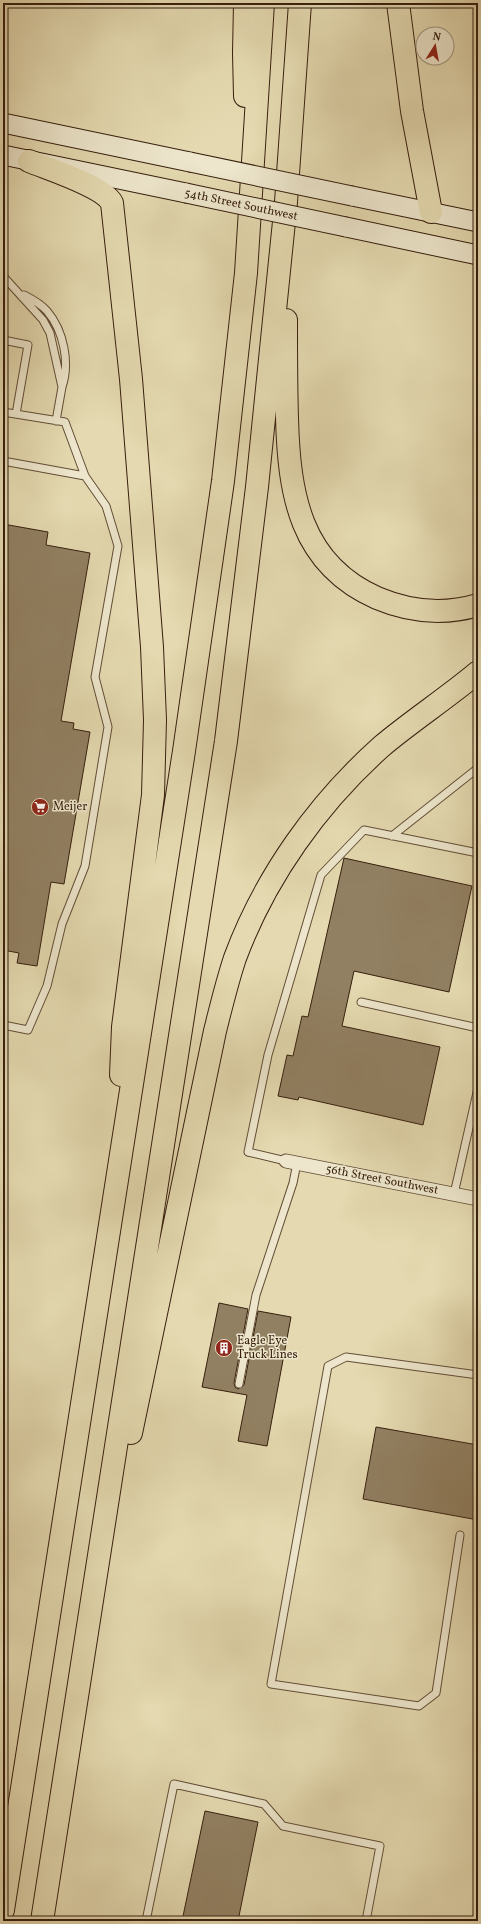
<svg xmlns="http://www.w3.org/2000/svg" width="481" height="1924" viewBox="0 0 481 1924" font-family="Vollkorn,serif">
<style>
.building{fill:#918062;stroke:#371f0e}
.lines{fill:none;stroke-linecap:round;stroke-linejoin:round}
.lane-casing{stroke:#624e36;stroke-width:9}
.street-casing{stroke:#624e36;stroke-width:15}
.secondary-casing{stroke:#371f0e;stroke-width:21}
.highway-casing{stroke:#371f0e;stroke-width:24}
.lane{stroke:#ede6cc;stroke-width:7}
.street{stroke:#ede6cc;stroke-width:13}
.secondary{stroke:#ede6cc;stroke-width:19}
.highway{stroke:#e4d9b0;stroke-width:22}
.secondary-bridge-casing{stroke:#371f0e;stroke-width:21;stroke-linecap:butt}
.secondary-bridge{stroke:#ede6cc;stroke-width:19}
.labels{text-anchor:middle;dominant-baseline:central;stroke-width:3;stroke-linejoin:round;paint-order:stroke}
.street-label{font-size:12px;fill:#371f0e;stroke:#ede6cc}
.poi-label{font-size:12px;fill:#371f0e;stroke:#ede6cc;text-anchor:start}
</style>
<rect width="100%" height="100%" fill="#e4d9b0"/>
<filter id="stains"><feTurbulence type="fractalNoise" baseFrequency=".005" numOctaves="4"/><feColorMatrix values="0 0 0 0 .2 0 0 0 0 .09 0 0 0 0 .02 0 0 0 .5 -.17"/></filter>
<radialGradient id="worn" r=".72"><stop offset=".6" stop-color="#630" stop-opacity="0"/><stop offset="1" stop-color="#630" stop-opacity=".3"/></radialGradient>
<!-- building -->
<path class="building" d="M3 524 48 532 46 545 90 553 61 721 74 723 73 729 90 732 64 884 51 882 37 966 17 963 19 953 3 950Z
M344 858 472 886 449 992 354 971 342 1026 440 1047 423 1125 299 1097 298 1100 278 1096 287 1055 293 1056 302 1016 308 1017Z
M219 1303 248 1309 234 1383 235 1387 238 1389 244 1385 258 1311 291 1317 267 1446 238 1441 247 1395 202 1387Z
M376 1427 478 1445V1520L363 1499Z
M205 1811 258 1822 238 1921H182Z"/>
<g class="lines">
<defs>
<path id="lane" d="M3 276 43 320 50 333 62 387 56 421
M24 295C32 299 41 304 47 311 64 331 70 363 62 387
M3 340 28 345 16 414
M3 412 65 422 85 476 106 506 118 546 95 677 108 727 85 866 62 924 47 986 28 1030 3 1025
M3 461 85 476
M392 836 478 768
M361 1002 478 1028
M286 1161 248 1152 268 1055 321 875 364 830 478 853
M454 1194 478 1088
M239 1384 256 1295 293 1183 297 1163
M460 1535 436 1693 419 1706 271 1684 328 1366 346 1357 478 1375
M146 1921 174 1784 264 1804 283 1826 380 1846 366 1921"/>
<path id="street" d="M286 1161 478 1199"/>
<path id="secondary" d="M3 123 190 162
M3 155 186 193
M352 196 478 222
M346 227 478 255"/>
<path id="highway" d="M398 3 412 111 431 212
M245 96 244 53 245 3
M29 161C48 169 103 186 112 203L131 379 152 647 155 720 153 795 123 1027 121 1075
M286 320C286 353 286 385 287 418 289 494 300 564 377 598 410 612 444 615 478 605
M131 1433 215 1031C221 1007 227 982 235 958 265 877 318 803 382 746 413 720 447 698 478 672
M3 1910 184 751 223 481 246 273 263 3
M42 1921 226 741 257 487 286 202 300 3"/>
</defs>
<!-- lane casing -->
<use href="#lane" class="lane-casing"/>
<!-- street casing -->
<use href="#street" class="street-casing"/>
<!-- secondary casing -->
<use href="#secondary" class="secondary-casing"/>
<!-- highway casing -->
<use href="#highway" class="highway-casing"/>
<!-- lane -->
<use href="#lane" class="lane"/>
<!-- street -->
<use href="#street" class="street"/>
<!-- secondary -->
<use href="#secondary" class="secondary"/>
<!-- highway -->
<use href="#highway" class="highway"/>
<defs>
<path id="secondary-bridge" d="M190 162 352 196
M186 193 346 227"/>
</defs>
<!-- secondary-bridge casing -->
<use href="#secondary-bridge" class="secondary-bridge-casing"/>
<!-- secondary-bridge -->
<use href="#secondary-bridge" class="secondary-bridge"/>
</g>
<!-- icons -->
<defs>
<symbol id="supermarket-disc" viewBox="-11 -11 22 22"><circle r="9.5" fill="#8f2418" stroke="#ede6cc"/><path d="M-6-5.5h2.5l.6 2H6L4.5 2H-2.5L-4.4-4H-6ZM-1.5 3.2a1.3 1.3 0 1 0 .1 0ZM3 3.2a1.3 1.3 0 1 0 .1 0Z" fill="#fff"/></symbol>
<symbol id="building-disc" viewBox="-11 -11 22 22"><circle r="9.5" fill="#8f2418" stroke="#ede6cc"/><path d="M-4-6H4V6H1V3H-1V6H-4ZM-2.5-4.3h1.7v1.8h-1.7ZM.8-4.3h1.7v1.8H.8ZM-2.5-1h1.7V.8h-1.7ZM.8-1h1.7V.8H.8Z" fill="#fff"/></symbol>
</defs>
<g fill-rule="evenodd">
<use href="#supermarket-disc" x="30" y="797" width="20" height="20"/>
<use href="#building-disc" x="214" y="1338" width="20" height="20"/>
</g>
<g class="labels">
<!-- street labels -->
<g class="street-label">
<text transform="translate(241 205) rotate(12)">54th Street Southwest</text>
<text transform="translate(382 1180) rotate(11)">56th Street Southwest</text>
</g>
<!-- poi labels -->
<g class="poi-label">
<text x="53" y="807">Meijer</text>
<text x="237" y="1341">Eagle Eye<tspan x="237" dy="14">Truck Lines</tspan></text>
</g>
</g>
<!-- margin -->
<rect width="481" height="1924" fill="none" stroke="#e4d9b0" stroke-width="16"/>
<rect x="4" y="4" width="473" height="1916" fill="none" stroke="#371f0e" stroke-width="2"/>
<rect x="8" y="8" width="465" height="1908" fill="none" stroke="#371f0e"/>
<!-- north arrow -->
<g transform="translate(435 46) rotate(11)"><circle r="19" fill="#ede6cc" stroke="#a49680"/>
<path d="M0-3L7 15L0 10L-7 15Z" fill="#8f2418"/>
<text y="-6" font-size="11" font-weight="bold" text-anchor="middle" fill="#371f0e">N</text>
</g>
<rect width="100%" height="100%" filter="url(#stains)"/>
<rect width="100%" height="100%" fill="url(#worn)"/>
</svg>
